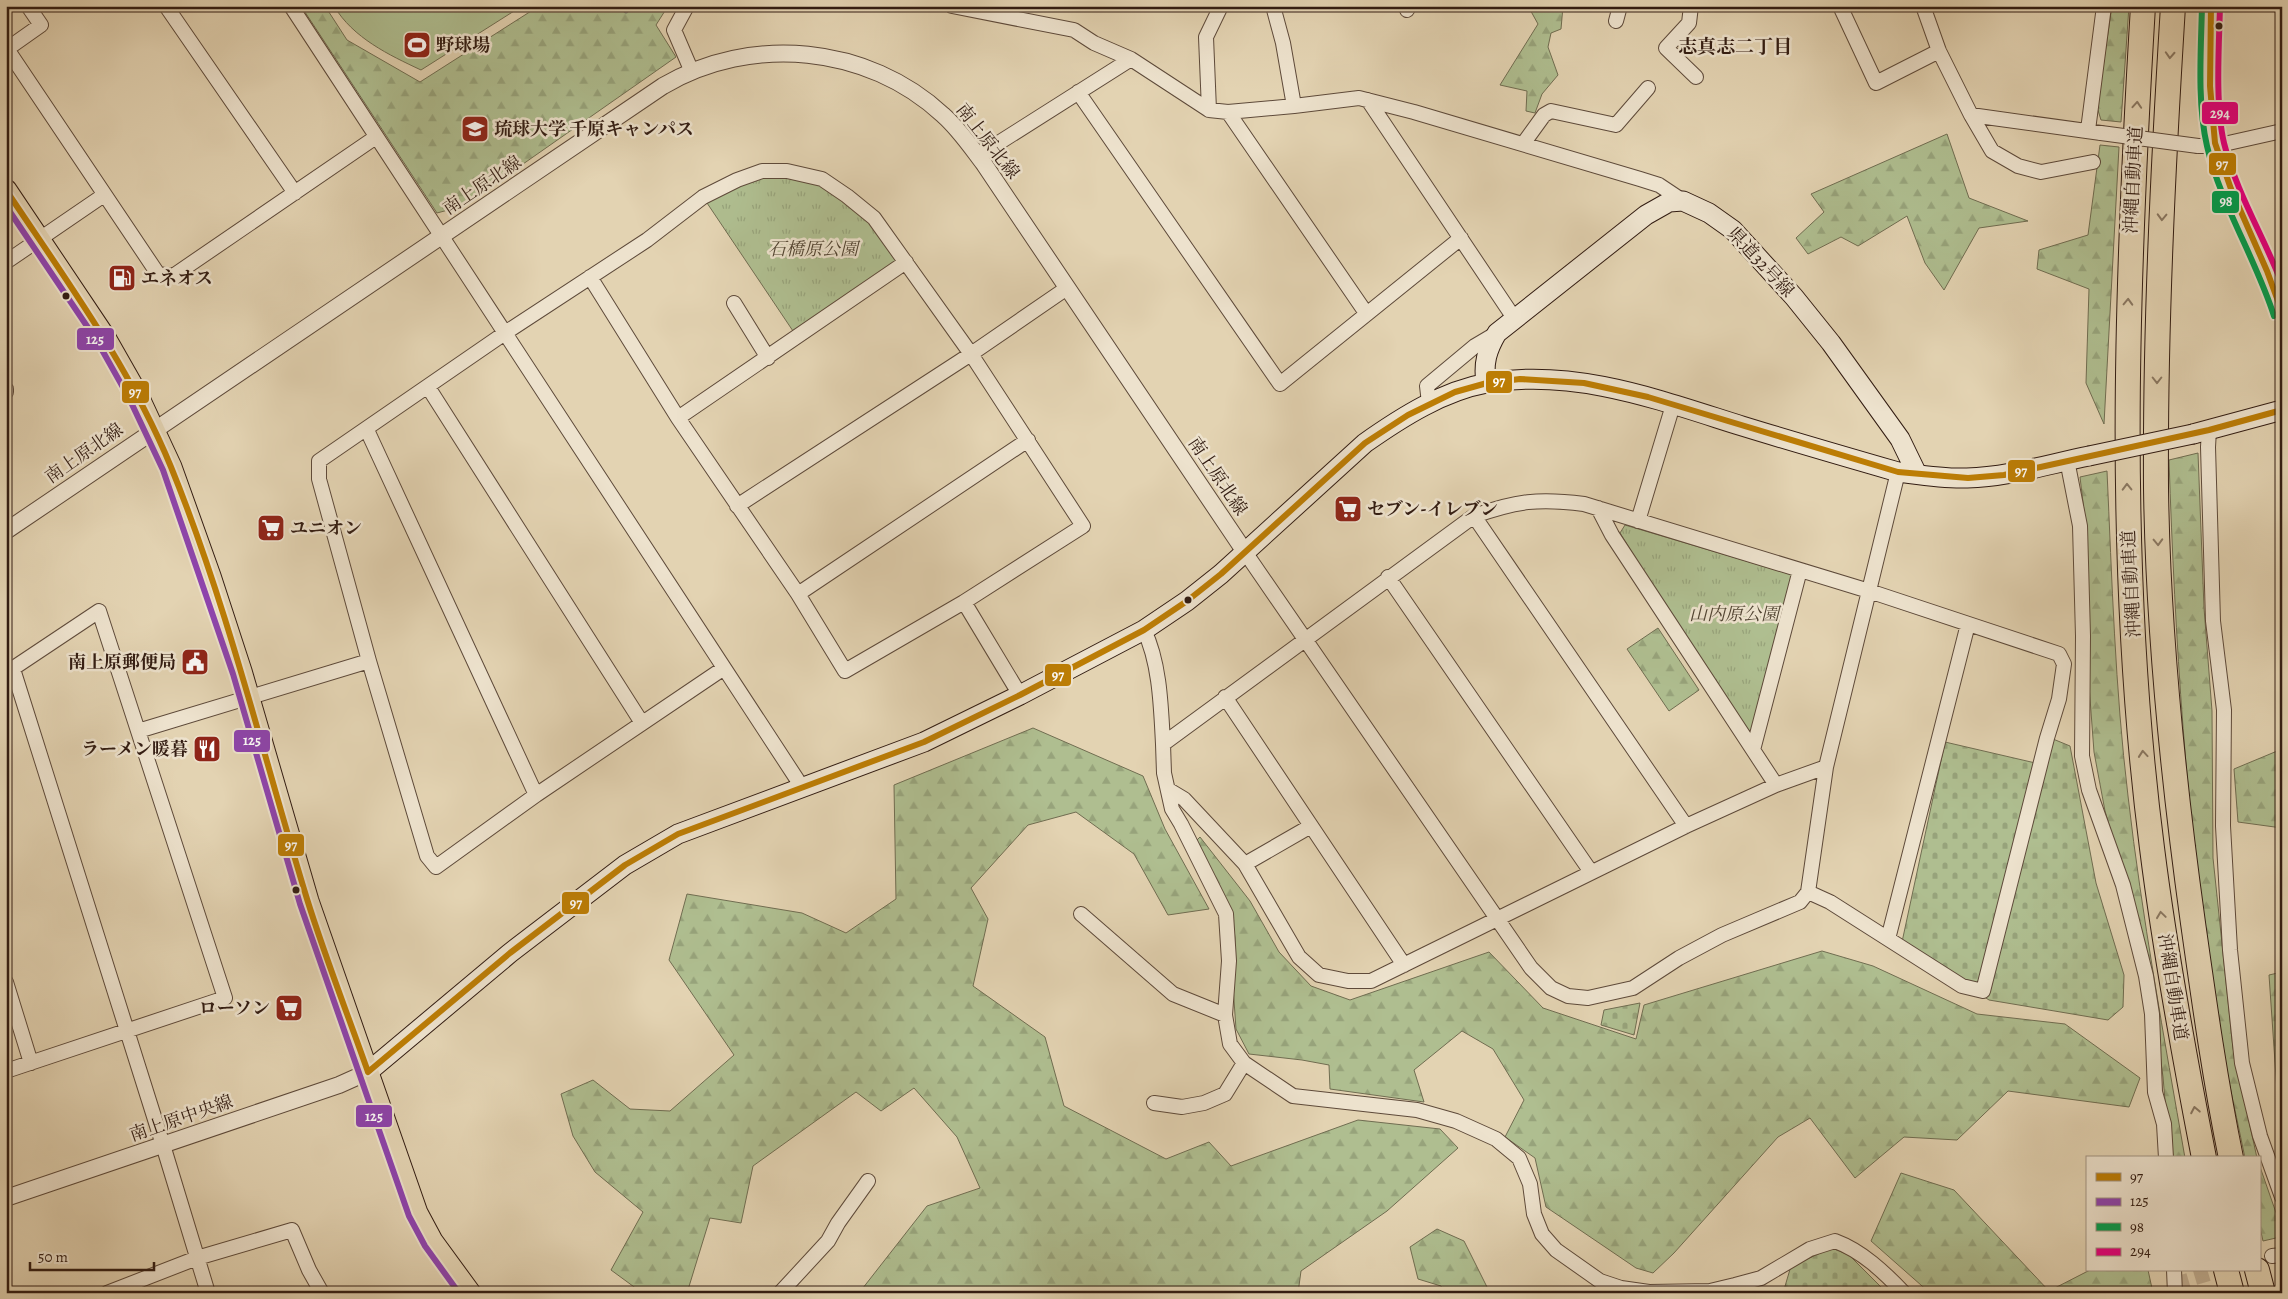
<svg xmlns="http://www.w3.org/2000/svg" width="2288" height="1299" viewBox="0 0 2288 1299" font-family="Alegreya,'Noto Serif JP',serif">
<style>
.forest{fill:url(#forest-firs);stroke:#706d51}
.cemetery{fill:url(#cemetery-stones);stroke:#706d51}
.park{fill:url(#park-tufts);stroke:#706d51}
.pitch{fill:#afbe90;stroke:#706d51}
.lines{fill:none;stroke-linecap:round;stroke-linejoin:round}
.stream{stroke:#717776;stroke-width:5}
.minor-tunnel{stroke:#c0ae92;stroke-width:14;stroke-dasharray:14 7;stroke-linecap:butt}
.minor-casing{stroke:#5e4a3a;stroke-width:16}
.tertiary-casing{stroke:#5e4a3a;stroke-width:18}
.secondary-casing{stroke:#321c12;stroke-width:21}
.primary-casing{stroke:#321c12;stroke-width:23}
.motorway-casing{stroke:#321c12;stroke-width:26}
.minor{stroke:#ede2cd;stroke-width:14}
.tertiary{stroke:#ede2cd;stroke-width:16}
.secondary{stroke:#ede2cd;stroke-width:19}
.primary{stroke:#e3d3b2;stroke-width:21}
.motorway{stroke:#e3d3b2;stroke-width:24}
.minor-bridge-casing{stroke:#5e4a3a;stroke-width:16;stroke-linecap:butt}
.secondary-bridge-casing{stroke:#321c12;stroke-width:21;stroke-linecap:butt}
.minor-bridge{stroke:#ede2cd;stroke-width:14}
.secondary-bridge{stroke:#ede2cd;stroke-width:19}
.bus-1-casing{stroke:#ede2cd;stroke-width:10}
.bus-2-casing{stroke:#ede2cd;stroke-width:10}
.bus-3-casing{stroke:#ede2cd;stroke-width:10}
.bus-4-casing{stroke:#ede2cd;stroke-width:10}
.bus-1{stroke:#bc7d05;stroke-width:6}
.bus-2{stroke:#8e44ad;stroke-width:6}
.bus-3{stroke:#029f4e;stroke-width:6}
.bus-4{stroke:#e5007d;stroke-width:6}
.oneway{stroke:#8a7862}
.bus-dot{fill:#321c12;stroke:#ede2cd;stroke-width:2}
.labels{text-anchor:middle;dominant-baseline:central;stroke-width:5;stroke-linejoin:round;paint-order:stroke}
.poi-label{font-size:18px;font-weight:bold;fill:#321c12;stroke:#ede2cd;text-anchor:start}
.street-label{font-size:18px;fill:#321c12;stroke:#ede2cd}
.park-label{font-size:18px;font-style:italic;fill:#514432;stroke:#ede2cd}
.neighbourhood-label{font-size:19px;font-weight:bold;fill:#321c12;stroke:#ede2cd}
.line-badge{stroke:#ede2cd;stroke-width:2}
.badge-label{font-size:14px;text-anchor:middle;font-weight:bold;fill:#fff}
</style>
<defs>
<pattern id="forest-firs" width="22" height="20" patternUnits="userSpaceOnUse" patternTransform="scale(1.25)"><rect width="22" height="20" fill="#afbe90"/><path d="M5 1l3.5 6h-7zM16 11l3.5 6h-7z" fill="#97a37b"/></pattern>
<pattern id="cemetery-stones" width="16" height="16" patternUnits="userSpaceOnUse" patternTransform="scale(1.25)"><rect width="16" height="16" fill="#afbe90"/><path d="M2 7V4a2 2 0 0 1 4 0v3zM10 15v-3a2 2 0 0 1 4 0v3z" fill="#97a37b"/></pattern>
<pattern id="park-tufts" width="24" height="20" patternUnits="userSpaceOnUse" patternTransform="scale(1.25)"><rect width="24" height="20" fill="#afbe90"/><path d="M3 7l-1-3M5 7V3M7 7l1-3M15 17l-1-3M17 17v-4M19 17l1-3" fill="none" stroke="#97a37b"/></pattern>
</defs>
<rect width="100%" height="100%" fill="#e3d3b2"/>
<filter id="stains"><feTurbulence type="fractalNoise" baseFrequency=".004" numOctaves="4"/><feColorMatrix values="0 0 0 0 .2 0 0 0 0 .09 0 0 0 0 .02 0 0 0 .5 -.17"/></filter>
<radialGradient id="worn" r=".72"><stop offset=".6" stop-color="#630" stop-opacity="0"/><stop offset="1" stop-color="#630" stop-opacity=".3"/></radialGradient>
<!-- forest -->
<path class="forest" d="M301 6H325L347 40 420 82 539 6H668L656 25 676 57 463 206 437 213Z
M1528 6H1563L1561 29 1551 33 1548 47 1558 75 1542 94 1535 113 1526 111 1527 91 1500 85 1538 24Z
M2112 6H2129L2121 122 2101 120 2097 107Z
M1947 134 1969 198 2028 221 1979 228 1944 290 1925 263 1907 216 1858 246 1841 237 1808 254 1796 238 1824 212 1811 194Z
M2100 145 2119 147 2104 424 2086 383 2089 289 2037 269 2039 250 2088 235Z
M2198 453 2204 608 2212 711 2213 858 2233 1048 2257 1158H2245C2234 1104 2221 1049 2213 995 2186 818 2175 639 2169 460Z
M2107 471C2112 580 2115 688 2128 796 2142 917 2164 1037 2185 1158H2170L2163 1077 2147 958 2105 811 2094 752 2089 685 2087 536 2080 477Z
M1658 628 1699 690 1669 711 1627 649Z
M1033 728 1143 776 1165 829 1209 909 1168 915 1134 854 1076 812 1028 825 971 888 988 919 973 986 1045 1037 1064 1106 1166 1159 1209 1142 1231 1166 1358 1120 1440 1129 1458 1148 1387 1211 1301 1271 1298 1293H859L927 1206 980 1188 957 1137 914 1088 881 1111 856 1092 753 1166 741 1223 710 1218 687 1293 641 1292 611 1270 643 1212 595 1172 573 1136 561 1094 593 1080 630 1109 670 1111 734 1055 669 960 687 894 802 913 846 933 896 899 894 785Z
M2282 749V828L2238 822 2234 769Z
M1200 837 1250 901 1279 952 1311 986 1350 1000 1489 952 1543 1008 1636 1039 1644 1005 1822 951 1873 966 1977 1014 2065 1024 2140 1078 2129 1107 2008 1091 1957 1140 1904 1137 1855 1178 1810 1118 1778 1137 1674 1253 1653 1273 1636 1268 1546 1207 1535 1158 1505 1137 1524 1100 1493 1049 1462 1031 1414 1070 1424 1102 1330 1089 1329 1065 1302 1060 1249 1054 1236 1029 1233 986 1235 938 1232 914 1196 841Z
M2282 972V1164L2269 975Z
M2259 1164 2281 1227 2276 1238 2263 1241 2259 1223Z
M1901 1173 1954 1190 2049 1291 2090 1270H2148L2153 1293H1930L1871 1241Z
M1437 1229 1464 1241 1490 1293H1444L1441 1286 1418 1279 1410 1247Z"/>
<!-- cemetery -->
<path class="cemetery" d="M2053 739 2070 746 2096 883 2124 975 2123 1007 2108 1020 1989 1000 1902 942 1945 742 2044 765Z
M1640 1003 1634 1035 1601 1025 1604 1010Z
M1832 1248 1849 1255 1883 1289 1880 1293H1783L1791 1266Z"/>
<!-- park -->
<path class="park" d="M787 171 847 196 906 262 797 337 703 197 744 181Z
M1625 525 1800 577 1753 750 1620 533Z"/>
<!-- pitch -->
<path class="pitch" d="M334 6H522L421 70C389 55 353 38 334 6Z"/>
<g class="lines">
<!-- stream -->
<path class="stream" d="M626 11 627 6"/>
<!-- minor-tunnel -->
<path class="minor-tunnel" d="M2175 1284 2222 1270"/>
<defs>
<path id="minor" d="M28 6 41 25 7 49 158 274 173 276 376 137
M166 6 295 193
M291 6 802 787
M687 6 674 30 692 72
M952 6 1074 30 1094 43 1131 59 1209 110 1228 112 1294 106 1359 98 1414 112 1640 179 1659 185 1683 201
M1273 6 1283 43 1294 106
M1691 6 1689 23 1666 48 1696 77
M1840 6 1876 83 1939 51
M1923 6 1939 51 1971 115 2101 133
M1407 10 1409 6
M1616 21 1620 6
M1078 92 1280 384 1461 238
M1368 100 1514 318
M1209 110 1206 37 1221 6
M1228 112 1366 313
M1971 115 1992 151 2018 166 2041 172 2093 162
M2088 130 2104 6
M1523 144 1544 115 1551 111 1616 125 1648 88
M2198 146H2215L2282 131
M978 156 1131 59
M6 262 104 195
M590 277 678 418 798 594 845 671 964 602
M734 303 768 358
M428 387 642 723
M6 389V392
M1429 403 1427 386 1475 346 1497 333
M678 418 906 262
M367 430 536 795
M2209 430 2208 447 2213 621 2224 710 2223 826 2230 950 2242 1063 2260 1136 2282 1197
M2067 460 2080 526 2083 636 2082 756 2089 790 2123 885 2146 976 2152 1014 2155 1092 2164 1124 2166 1158
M737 506 971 354 1067 288
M1598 508 1612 535 1776 785
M1474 516 1686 826
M1638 521 1673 405
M1245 552 1531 968 1551 988 1568 996 1588 998 1633 988 1679 958 1722 935 1800 902 1808 892 1826 767 1898 472
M1388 577 1591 872
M798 594 1028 440
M1144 630C1160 663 1161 707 1163 744
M724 668 536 795 436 867 427 856 369 661 319 479V461L505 333 647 240 703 197 737 180 762 171H787L822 179 847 196 874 218 971 354 1083 526 964 602 1020 695
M13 669 163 1145 208 1293
M6 673 99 611 225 998 6 1071
M1225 697 1404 965
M138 731 369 661
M1753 750 1800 570
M1169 790 1184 799 1245 864 1299 957 1319 975 1348 981H1371L1686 826 1776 785 1826 767
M1245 864 1311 826
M1808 892 1830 902 1962 986 1983 991 2047 738 2059 699 2064 664 2059 654 1869 591 1584 504C1539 498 1516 501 1474 516L1163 744 1164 773 1172 809 1181 824 1226 914 1229 961 1225 1015 1230 1044 1244 1063 1293 1096 1417 1110 1456 1121 1496 1139 1519 1158 1530 1184 1534 1214 1542 1234 1556 1250 1600 1281 1621 1288 1649 1292 1710 1291 1735 1285 1761 1278 1810 1249 1835 1241C1862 1251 1884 1272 1904 1293
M1081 914 1173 994 1225 1015
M1888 939 1968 624
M6 982 31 1063
M1154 1103 1182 1107 1204 1103 1225 1094 1244 1063
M2272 1256 2282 1255
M2174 1270 2175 1293
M107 1293 197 1258 292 1230 309 1270 322 1293
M780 1293 828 1241 838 1223 868 1181"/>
<path id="tertiary" d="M2211 6C2210 42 2209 77 2212 113 2213 124 2213 136 2216 147 2233 205 2266 255 2282 313
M6 531 663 86C751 34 868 45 943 115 959 129 971 147 984 164L1245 552
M6 1198 339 1085 368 1072"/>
<path id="secondary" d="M1486 383C1483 363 1487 350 1497 333L1646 215 1669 202 1683 201 1709 213 1733 230 1794 297 1831 343 1900 439 1917 474
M2193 434 2282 410
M368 1072 510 953 625 865 678 834 924 742 1020 695 1144 630 1187 601 1221 574 1365 443C1402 417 1443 391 1487 383 1575 368 1659 400 1742 426 1794 442 1846 457 1898 472 1921 475 1944 479 1967 478 2008 477 2049 464 2089 456"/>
<path id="primary" d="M6 190 104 336 137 394 171 467 210 576 241 671 308 901 417 1213 432 1241 470 1293"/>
<path id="motorway" d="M2143 6C2126 287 2116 569 2152 848 2165 952 2184 1055 2204 1158
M2173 6C2163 167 2155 328 2156 488 2158 633 2173 779 2193 923 2204 1001 2215 1080 2231 1158
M2226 1270 2232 1293
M2257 1270 2263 1293"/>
</defs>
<!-- minor casing -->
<use href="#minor" class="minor-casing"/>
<!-- tertiary casing -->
<use href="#tertiary" class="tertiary-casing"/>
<!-- secondary casing -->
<use href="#secondary" class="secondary-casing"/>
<!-- primary casing -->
<use href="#primary" class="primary-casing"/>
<!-- motorway casing -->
<use href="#motorway" class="motorway-casing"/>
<!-- minor -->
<use href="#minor" class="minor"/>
<!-- tertiary -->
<use href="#tertiary" class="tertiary"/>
<!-- secondary -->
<use href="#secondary" class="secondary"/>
<!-- primary -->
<use href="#primary" class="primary"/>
<!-- motorway -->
<use href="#motorway" class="motorway"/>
<defs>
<path id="minor-bridge" d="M2101 133 2198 146"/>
<path id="secondary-bridge" d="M2089 456 2193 434"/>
</defs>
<!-- minor-bridge casing -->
<use href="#minor-bridge" class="minor-bridge-casing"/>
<!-- secondary-bridge casing -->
<use href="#secondary-bridge" class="secondary-bridge-casing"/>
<!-- minor-bridge -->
<use href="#minor-bridge" class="minor-bridge"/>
<!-- secondary-bridge -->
<use href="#secondary-bridge" class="secondary-bridge"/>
<defs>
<path id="bus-1" d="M2211 6 2210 86 2215 143 2231 189 2267 271 2282 312
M6 190C66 280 130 367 171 467 228 607 263 755 307 899 325 957 348 1015 368 1072
M368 1072 510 953 625 865 678 834 924 742 1020 695 1144 630 1187 601 1221 574 1365 443 1408 415 1455 392 1487 383 1520 379 1584 383 1648 397 1898 472 1968 478 2004 475 2209 430 2282 410"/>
<path id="bus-2" d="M6 206 97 341 129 398 163 470 233 674 300 904 409 1216 425 1246 459 1293"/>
<path id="bus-3" d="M2202 6C2201 50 2197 103 2207 146 2220 203 2256 259 2274 316"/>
<path id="bus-4" d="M2220 6C2219 46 2215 105 2224 143 2236 192 2264 237 2282 284"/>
</defs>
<!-- bus-1 casing -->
<use href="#bus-1" class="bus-1-casing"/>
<!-- bus-2 casing -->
<use href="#bus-2" class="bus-2-casing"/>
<!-- bus-3 casing -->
<use href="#bus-3" class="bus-3-casing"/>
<!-- bus-4 casing -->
<use href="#bus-4" class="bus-4-casing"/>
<!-- bus-1 -->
<use href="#bus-1" class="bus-1"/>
<!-- bus-2 -->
<use href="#bus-2" class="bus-2"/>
<!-- bus-3 -->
<use href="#bus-3" class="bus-3"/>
<!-- bus-4 -->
<use href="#bus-4" class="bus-4"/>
</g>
<!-- one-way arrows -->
<defs><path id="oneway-chevron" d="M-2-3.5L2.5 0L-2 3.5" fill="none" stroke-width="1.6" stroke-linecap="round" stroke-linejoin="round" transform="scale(1.25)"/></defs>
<g class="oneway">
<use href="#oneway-chevron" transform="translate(2170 55) rotate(93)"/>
<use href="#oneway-chevron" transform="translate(2137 105) rotate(-86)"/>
<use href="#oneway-chevron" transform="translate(2162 217) rotate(92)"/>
<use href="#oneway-chevron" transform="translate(2128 302) rotate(-88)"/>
<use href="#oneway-chevron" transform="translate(2157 380) rotate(90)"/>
<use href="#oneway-chevron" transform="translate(2127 487) rotate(-91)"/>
<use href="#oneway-chevron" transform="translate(2158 542) rotate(88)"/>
<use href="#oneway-chevron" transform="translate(2143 754) rotate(-95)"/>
<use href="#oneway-chevron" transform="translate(2161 915) rotate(-98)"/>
<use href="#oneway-chevron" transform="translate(2195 1110) rotate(-101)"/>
</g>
<!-- icons -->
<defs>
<symbol id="stadium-square" viewBox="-11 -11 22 22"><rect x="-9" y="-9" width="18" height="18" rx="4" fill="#8f2418" stroke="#ede2cd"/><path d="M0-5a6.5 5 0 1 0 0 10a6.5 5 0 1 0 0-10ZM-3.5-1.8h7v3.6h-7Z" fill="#fff"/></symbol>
<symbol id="university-square" viewBox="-11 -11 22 22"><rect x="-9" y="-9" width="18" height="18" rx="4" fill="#8f2418" stroke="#ede2cd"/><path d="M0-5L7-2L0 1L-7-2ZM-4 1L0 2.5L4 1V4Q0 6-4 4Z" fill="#fff"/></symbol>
<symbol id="fuel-square" viewBox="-11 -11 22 22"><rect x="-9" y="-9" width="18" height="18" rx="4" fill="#8f2418" stroke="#ede2cd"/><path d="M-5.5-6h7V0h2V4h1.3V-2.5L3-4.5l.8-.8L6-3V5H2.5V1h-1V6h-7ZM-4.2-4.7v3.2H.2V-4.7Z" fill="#fff"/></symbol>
<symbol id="supermarket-square" viewBox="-11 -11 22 22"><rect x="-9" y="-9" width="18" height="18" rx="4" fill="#8f2418" stroke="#ede2cd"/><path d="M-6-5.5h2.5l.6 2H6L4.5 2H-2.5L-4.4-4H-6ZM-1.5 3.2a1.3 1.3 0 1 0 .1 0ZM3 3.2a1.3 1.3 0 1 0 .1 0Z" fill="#fff"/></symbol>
<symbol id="civic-square" viewBox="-11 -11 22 22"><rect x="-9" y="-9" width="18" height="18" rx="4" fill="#8f2418" stroke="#ede2cd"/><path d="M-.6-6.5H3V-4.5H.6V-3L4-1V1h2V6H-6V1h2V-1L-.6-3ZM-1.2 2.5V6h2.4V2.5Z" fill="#fff"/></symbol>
<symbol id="restaurant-square" viewBox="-11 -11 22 22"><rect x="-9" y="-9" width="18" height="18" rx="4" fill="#8f2418" stroke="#ede2cd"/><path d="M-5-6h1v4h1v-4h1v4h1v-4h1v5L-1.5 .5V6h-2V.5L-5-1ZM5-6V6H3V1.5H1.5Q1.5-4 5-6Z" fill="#fff"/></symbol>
</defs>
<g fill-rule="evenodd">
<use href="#stadium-square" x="401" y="29" width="32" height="32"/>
<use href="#university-square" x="459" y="113" width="32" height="32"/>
<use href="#fuel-square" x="106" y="262" width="32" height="32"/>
<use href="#supermarket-square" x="1332" y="493" width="32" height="32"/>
<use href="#supermarket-square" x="255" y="512" width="32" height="32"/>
<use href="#civic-square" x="179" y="646" width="32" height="32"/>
<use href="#restaurant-square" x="191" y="733" width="32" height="32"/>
<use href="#supermarket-square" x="273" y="992" width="32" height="32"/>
</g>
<!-- markers -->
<g class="bus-dot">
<circle cx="2219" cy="26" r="4.5"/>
<circle cx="66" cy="296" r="4.5"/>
<circle cx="1188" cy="600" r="4.5"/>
<circle cx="296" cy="890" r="4.5"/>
</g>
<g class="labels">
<!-- poi labels -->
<g class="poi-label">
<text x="436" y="45">野球場</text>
<text x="494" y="129">琉球大学 千原キャンパス</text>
<text x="141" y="278">エネオス</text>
<text x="1367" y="509">セブン-イレブン</text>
<text x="290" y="528">ユニオン</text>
<text x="176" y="662" text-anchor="end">南上原郵便局</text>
<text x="188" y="749" text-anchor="end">ラーメン暖暮</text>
<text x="270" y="1008" text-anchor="end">ローソン</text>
</g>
<!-- street labels -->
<g class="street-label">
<text transform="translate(988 141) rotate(52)">南上原北線</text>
<text transform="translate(2133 180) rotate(-87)">沖縄自動車道</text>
<text transform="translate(482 185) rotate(-34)">南上原北線</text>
<text transform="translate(1761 262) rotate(47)">県道32号線</text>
<text transform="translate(84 453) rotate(-35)">南上原北線</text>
<text transform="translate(1218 476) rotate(56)">南上原北線</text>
<text transform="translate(2131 584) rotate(-93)">沖縄自動車道</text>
<text transform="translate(2173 987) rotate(81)">沖縄自動車道</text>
<text transform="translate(181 1118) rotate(-19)">南上原中央線</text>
</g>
<!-- park labels -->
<g class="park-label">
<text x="813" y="249">石橋原公園</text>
<text x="1734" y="614">山内原公園</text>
</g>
<!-- neighbourhood labels -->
<g class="neighbourhood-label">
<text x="1735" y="47">志真志二丁目</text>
</g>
</g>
<g class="line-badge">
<rect x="2201" y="101" width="38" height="24" rx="5" fill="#e5007d"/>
<rect x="2208" y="152" width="29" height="24" rx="5" fill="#bc7d05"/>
<rect x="2211" y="190" width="29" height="24" rx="5" fill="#029f4e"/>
<rect x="76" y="327" width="39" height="24" rx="5" fill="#8e44ad"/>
<rect x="1485" y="370" width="28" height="24" rx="5" fill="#bc7d05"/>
<rect x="121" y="380" width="29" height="24" rx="5" fill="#bc7d05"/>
<rect x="2007" y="459" width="29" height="24" rx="5" fill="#bc7d05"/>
<rect x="1044" y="663" width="28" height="24" rx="5" fill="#bc7d05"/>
<rect x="233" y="729" width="38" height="24" rx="5" fill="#8e44ad"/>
<rect x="277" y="833" width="28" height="24" rx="5" fill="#bc7d05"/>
<rect x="561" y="891" width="29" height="24" rx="5" fill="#bc7d05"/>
<rect x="355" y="1104" width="38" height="24" rx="5" fill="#8e44ad"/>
</g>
<g class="badge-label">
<text x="2220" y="118">294</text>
<text x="2222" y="169">97</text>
<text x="2226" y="206">98</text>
<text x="95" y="344">125</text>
<text x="1499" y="386">97</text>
<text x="135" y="397">97</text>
<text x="2021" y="476">97</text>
<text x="1058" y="680">97</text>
<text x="252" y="745">125</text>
<text x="291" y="850">97</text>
<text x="576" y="908">97</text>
<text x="374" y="1121">125</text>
</g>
<!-- margin -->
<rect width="2288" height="1299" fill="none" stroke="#e3d3b2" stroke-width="25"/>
<rect x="8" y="8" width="2273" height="1284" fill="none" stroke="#321c12" stroke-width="2.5"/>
<rect x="12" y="12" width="2263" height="1274" fill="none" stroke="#321c12"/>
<!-- legend -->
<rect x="2086" y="1156" width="175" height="115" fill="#ede2cd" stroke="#a29382"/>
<rect x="2096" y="1173" width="25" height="8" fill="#bc7d05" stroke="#a29382"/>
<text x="2130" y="1182" font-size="15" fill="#321c12">97</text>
<rect x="2096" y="1198" width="25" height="8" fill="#8e44ad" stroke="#a29382"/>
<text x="2130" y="1206" font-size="15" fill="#321c12">125</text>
<rect x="2096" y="1223" width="25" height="8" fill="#029f4e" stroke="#a29382"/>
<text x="2130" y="1232" font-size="15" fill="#321c12">98</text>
<rect x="2096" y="1248" width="25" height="8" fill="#e5007d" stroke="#a29382"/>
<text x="2130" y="1256" font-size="15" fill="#321c12">294</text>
<!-- scale -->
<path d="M30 1262v8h124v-8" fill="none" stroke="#321c12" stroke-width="2.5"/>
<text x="38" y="1262" font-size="15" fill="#321c12" stroke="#ede2cd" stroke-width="4" paint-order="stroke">50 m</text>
<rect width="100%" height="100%" filter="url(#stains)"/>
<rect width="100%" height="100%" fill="url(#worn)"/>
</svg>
